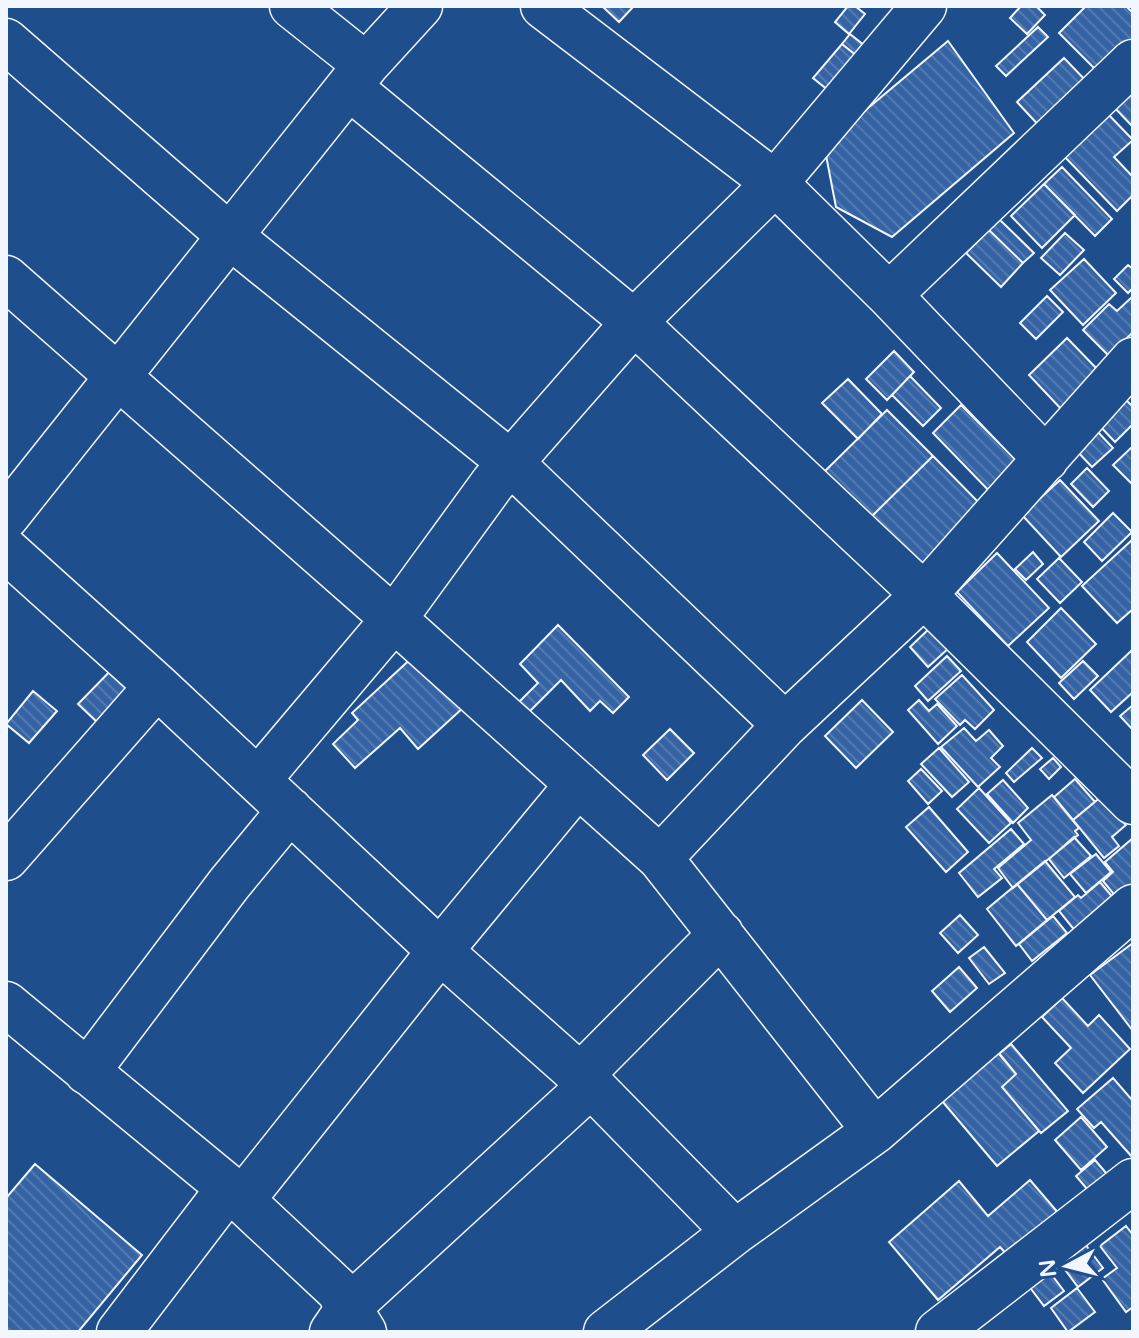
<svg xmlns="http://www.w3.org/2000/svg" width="1139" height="1338" viewBox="0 0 1139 1338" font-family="'Varela Round',sans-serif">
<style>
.building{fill:url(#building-back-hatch);stroke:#f2f6ff;stroke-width:2}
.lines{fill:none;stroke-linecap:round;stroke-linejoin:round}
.minor-casing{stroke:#f2f6ff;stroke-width:47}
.tertiary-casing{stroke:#f2f6ff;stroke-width:47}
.minor{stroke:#1f4e8c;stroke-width:44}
.tertiary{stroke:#1f4e8c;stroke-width:44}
</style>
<defs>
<pattern id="building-back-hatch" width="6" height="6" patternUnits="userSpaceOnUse" patternTransform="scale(2)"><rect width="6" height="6" fill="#3563a3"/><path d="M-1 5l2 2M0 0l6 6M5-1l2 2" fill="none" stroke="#537ab1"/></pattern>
</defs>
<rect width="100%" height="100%" fill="#1f4e8c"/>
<!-- building -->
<path class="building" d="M602 6H634L619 22Z
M848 6H855L865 14 849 34 835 22Z
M1021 6H1036L1045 15 1027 34 1010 18Z
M1086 6H1126L1133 13V45L1102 76 1059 33Z
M1038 27 1048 37 1006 76 996 66Z
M850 34 865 46 857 56 842 44Z
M948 41 1014 133 892 237 836 207 824 145Z
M842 44 857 56 839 99 813 78Z
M1064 58 1092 87 1045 132 1017 102Z
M1133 83V127L1110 103Z
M1105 111 1133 140 1114 157 1133 177V195L1117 211 1061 153Z
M1062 167 1112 219 1095 236 1044 184Z
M1044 184 1075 215 1042 248 1011 216Z
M999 219 1034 253 1023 263 989 230Z
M989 230 1023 263 1001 287 966 253Z
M1065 233 1084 250 1060 275 1041 258Z
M1084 259 1116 293 1083 325 1050 290Z
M1128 265 1133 269V288L1128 293 1114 279Z
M1047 296 1063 312 1036 339 1020 323Z
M1133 296V332L1109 356 1083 330 1109 304 1117 311Z
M1067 338 1101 373 1063 411 1029 375Z
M894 351 914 372 887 400 866 379Z
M910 376 941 408 923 426 892 395Z
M848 379 882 414 858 439 822 403Z
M1123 397 1133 407V424L1115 442 1097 423Z
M961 405 1024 468 995 497 933 433Z
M887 410 933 456 870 518 824 472Z
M1096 430 1113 448 1092 467 1075 449Z
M1133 446V485L1113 465Z
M933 456 987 511 925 574 870 518Z
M1087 468 1109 491 1093 507 1071 484Z
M1060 480 1099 521 1061 557 1022 515Z
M1113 513 1132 532 1102 561 1084 542Z
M1133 539V609L1117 623 1082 586Z
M1033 552 1043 564 1026 580 1015 569Z
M997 553 1049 608 1008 646 957 592Z
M1059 558 1082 582 1060 603 1037 579Z
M1061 608 1096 644 1061 678 1027 642Z
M558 625 629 697 613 713 600 701 590 711 561 680 528 713 518 703 538 683 520 664Z
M932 626 950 647 928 667 910 647Z
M1132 650 1133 692 1111 712 1090 690Z
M416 654 464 707 418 749 400 728 355 768 333 744 358 720 352 713Z
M947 656 961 671 928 701 915 686Z
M122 659 142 679 99 724 78 704Z
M1083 661 1098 676 1074 699 1059 683Z
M962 675 994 710 975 729 965 720 960 725 935 699Z
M33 691 57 711 29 743 6 724Z
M862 700 893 732 856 768 825 736Z
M919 700 929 711 937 704 957 726 938 744 908 710Z
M1133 705V730L1120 716Z
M964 728 976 741 989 730 1003 746 991 758 1000 767 978 787 941 747Z
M670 729 694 753 667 780 643 755Z
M939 748 969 782 952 797 921 764Z
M1032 748 1042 758 1014 782 1006 773Z
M1053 758 1061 767 1049 779 1040 769Z
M921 769 942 791 928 804 908 781Z
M1075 779 1095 802 1073 820 1054 797Z
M1003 780 1028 808 1013 823 987 794Z
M979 788 1011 823 989 843 957 809Z
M1052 795 1079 828 1075 831 1078 835 1013 888 998 868 1031 840 1018 823Z
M1102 796 1126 825 1112 837 1119 846 1104 858 1073 820Z
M929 807 968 852 946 872 906 827Z
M1011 829 1024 844 994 869 1002 878 978 897 959 873Z
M1074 837 1091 856 1064 878 1049 859Z
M1133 838V885L1117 898 1103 881 1113 872 1105 862Z
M1096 854 1111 872 1086 893 1070 874Z
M1045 861 1075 897 1047 920 1017 884Z
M1100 882 1115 900 1076 932 1059 911 1078 895 1081 898Z
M1017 884 1047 920 1016 946 987 909Z
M960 915 978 935 958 953 940 933Z
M1053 916 1067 933 1032 961 1019 944Z
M1133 943V1031L1090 975Z
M984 947 1005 973 989 984 969 958Z
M959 967 977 988 950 1012 932 991Z
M1062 998 1088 1026 1099 1015 1130 1049 1083 1093 1055 1063 1071 1048 1042 1017Z
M1011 1044 1068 1111 1041 1133 1002 1087 1016 1074 999 1054Z
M994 1047 1016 1074 1002 1087 1039 1131 997 1166 937 1095Z
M1113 1078 1133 1101V1158L1101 1122 1094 1128 1077 1109Z
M1081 1117 1107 1147 1081 1170 1055 1140Z
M1095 1160 1112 1180 1093 1196 1076 1176Z
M35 1164 142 1255 78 1332H6V1198Z
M1030 1180 1060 1215 1010 1258 1000 1247 938 1300 889 1242 959 1181 988 1216Z
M1126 1226 1133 1235V1307L1126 1312 1102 1279 1117 1268 1100 1246Z
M1085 1244 1103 1268 1078 1287 1060 1263Z
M1045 1266 1064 1291 1044 1306 1025 1281Z
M1077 1288 1095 1312 1068 1332 1051 1308Z"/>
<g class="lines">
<defs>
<path id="minor" d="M292 6 366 65
M543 6 775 183 889 295 1046 459
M6 41 231 237 511 463 785 725
M349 87 634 322 924 595 1133 802
M6 278 394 619 660 858 875 1131
M889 295 1133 62
M6 517 366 65 420 6
M6 550 157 686 440 951 591 1085 735 1232
M258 780 394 619 493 483 634 322 775 183 924 6
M6 858 157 686
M660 858 785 725 924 595 1133 360
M87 1072 229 884 290 810
M580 1076 721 934
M242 1200 440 951 578 784
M119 1332 229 1188
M332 1332 349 1307 591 1085
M606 1332 735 1232 875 1131 1133 907
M938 1332 1133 1181"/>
<path id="tertiary" d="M6 1004 229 1188 338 1290 364 1332"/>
</defs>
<!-- minor casing -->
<use href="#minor" class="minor-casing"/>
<!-- tertiary casing -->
<use href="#tertiary" class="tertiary-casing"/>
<!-- minor -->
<use href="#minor" class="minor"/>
<!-- tertiary -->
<use href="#tertiary" class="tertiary"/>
</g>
<!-- border -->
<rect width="1139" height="1338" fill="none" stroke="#f2f6ff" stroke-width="16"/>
<!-- north arrow -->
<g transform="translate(1067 1266) rotate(263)" stroke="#1f4e8c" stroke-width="6" paint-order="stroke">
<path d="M0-6L14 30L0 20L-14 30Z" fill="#f2f6ff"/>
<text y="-12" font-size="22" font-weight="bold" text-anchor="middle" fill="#f2f6ff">N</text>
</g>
</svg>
